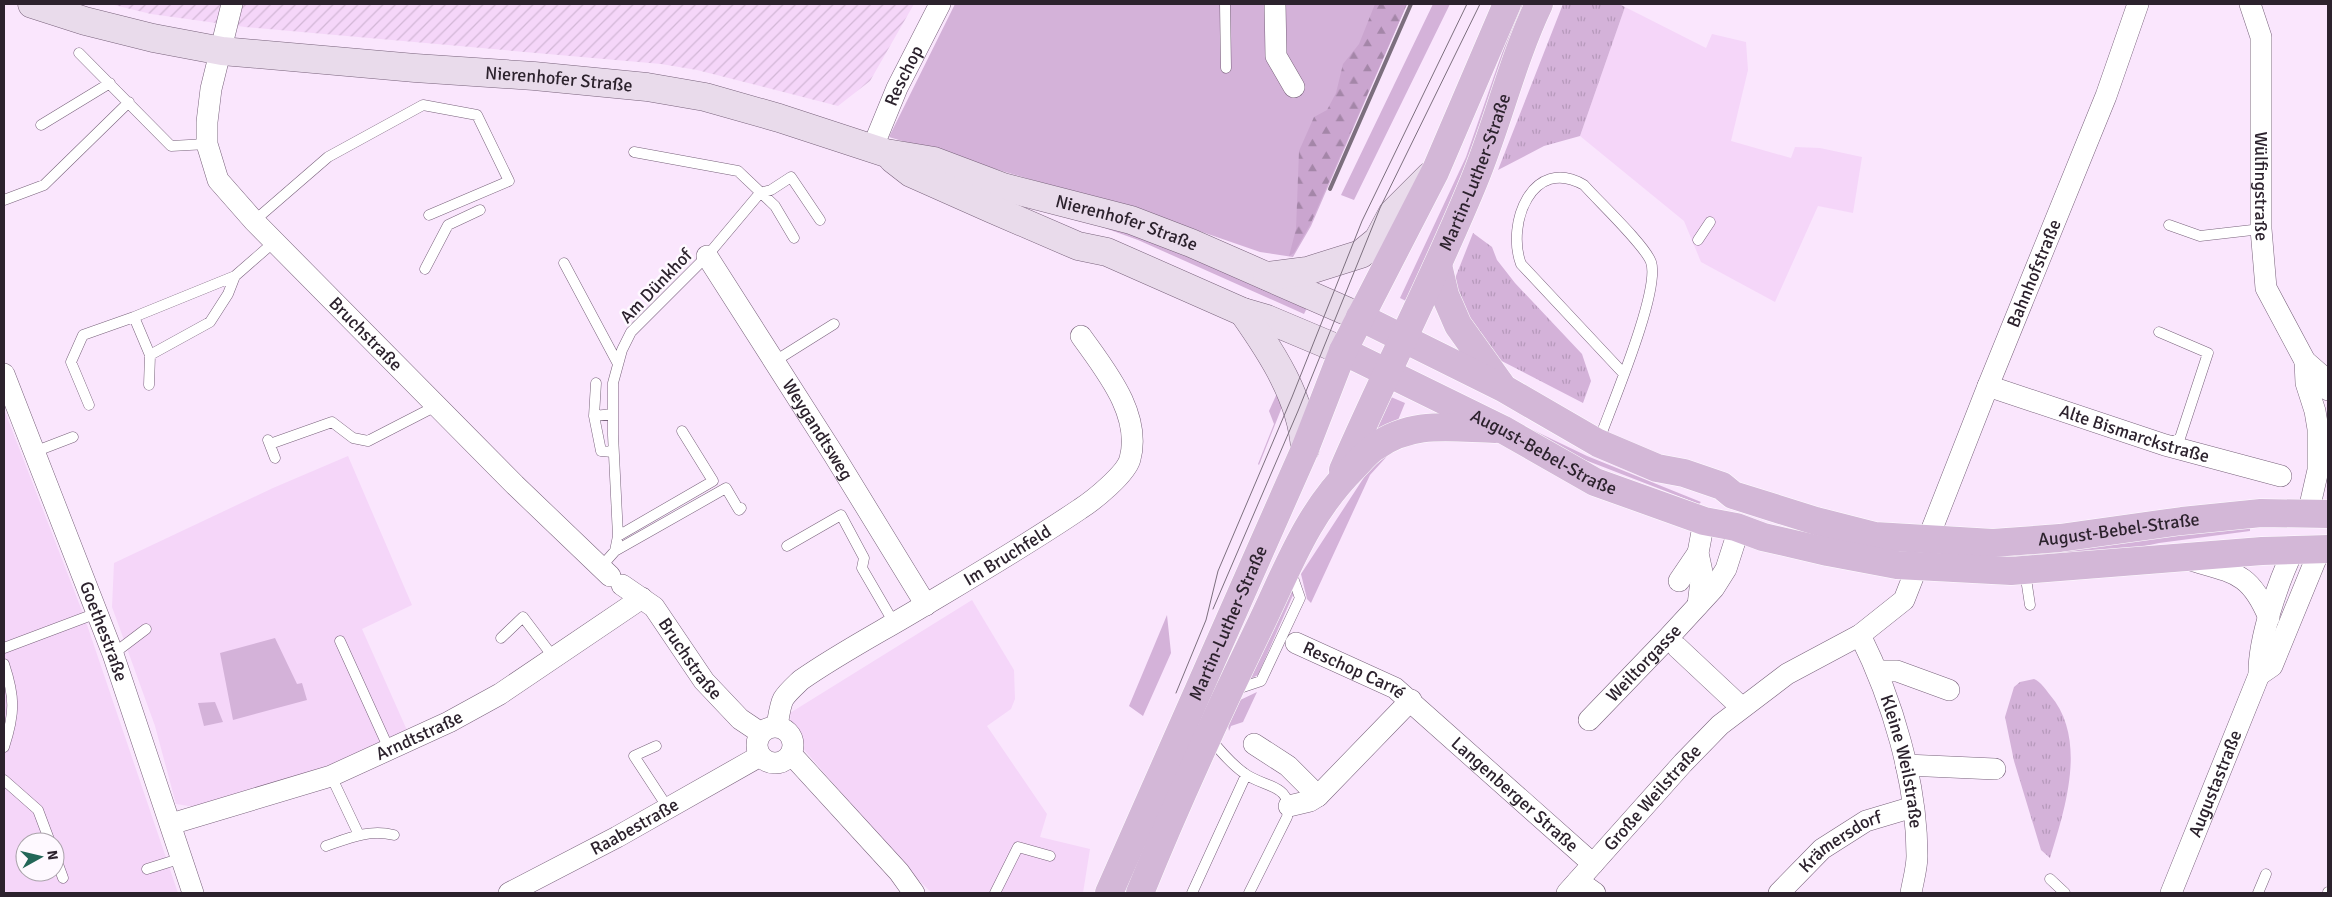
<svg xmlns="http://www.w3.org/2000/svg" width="2332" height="897" viewBox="0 0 2332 897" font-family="Signika,sans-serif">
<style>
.built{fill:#f5d6f9;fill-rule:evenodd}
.industrial{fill:url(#industrial-furrows)}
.grass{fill:#d4b2d9}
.forest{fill:url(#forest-firs)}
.park{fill:url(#park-tufts)}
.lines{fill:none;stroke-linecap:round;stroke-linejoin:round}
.lane-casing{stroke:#78627b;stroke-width:11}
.street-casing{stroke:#78627b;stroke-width:22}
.secondary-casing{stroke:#78627b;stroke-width:29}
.primary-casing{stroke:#fff;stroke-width:29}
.lane{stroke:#fff;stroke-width:10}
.street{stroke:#fff;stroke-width:21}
.secondary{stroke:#e9dbeb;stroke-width:28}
.primary{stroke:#d3b7d7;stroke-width:28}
.tram{stroke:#7c6f7e;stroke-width:1}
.rail{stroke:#7c6f7e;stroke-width:4}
.labels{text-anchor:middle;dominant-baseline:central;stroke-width:5;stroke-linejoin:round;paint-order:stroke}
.street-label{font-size:18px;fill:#2c222d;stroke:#fef9ff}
</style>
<defs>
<pattern id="industrial-furrows" width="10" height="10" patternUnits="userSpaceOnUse" patternTransform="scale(1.25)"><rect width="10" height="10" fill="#f5d6f9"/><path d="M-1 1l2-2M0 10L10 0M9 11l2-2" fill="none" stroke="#d2b7d6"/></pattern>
<pattern id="forest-firs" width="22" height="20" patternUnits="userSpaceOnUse" patternTransform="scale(1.25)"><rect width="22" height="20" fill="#caa5cf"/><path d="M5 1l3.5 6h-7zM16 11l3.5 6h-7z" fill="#a486a8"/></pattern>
<pattern id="park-tufts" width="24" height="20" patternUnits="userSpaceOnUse" patternTransform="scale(1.25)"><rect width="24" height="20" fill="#d4b2d9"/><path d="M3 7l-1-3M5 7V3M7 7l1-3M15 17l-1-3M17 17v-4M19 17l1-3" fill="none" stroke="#b699bb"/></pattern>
</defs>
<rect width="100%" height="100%" fill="#fae6fd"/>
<!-- built -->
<path class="built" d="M1625 7 1706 48 1712 34 1746 42 1748 70 1731 141 1791 158 1795 147 1820 148 1862 157 1853 213 1818 206 1775 302 1701 262 1684 221 1580 136Z
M4 409 84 616 178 893H4ZM25 842H55V872H25Z
M348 456 412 605 362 629 410 737 331 771 195 807 176 804 155 726 112 607 114 563 273 488Z
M972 600 1014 670 1015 699 1011 709 987 726 1047 814 1040 837 1090 849 1083 893H932L905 867 801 746 791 726 790 713Z"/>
<!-- industrial -->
<path class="industrial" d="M110 4H914L870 81 838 106 697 70 661 64 245 27 151 14Z"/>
<!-- grass -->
<path class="grass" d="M955 4H1407L1311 226 1293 257 1260 252 1179 224 889 137Z
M1433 4H1450L1354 200 1341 195Z
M1519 4H1527L1474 154 1408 302 1400 298 1466 157Z
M1091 223 1150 238 1308 306 1304 314 1138 240Z
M1279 389 1284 402 1259 465 1258 464 1274 424 1269 411Z
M1391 397 1405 403 1396 425 1373 437Z
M1508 418 1587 456 1701 502 1699 504 1580 458Z
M1389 454 1370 475 1311 603 1307 599 1301 574 1376 459Z
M2250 525V531L2159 543 2093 557 2020 563 1939 551Z
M1293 588V595L1258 675 1250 679 1248 678Z
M1167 615 1171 653 1143 716 1129 706Z
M275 638 297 684 302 683 307 700 233 720 220 653Z
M1257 692 1243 722 1231 726 1229 731 1228 725 1236 702Z
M215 702 223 722 204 726 198 703Z"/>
<!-- forest -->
<path class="forest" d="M1375 4H1407L1310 225 1294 253 1289 256 1296 229 1299 151 1314 117 1327 110 1336 93 1343 64 1359 44Z"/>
<!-- park -->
<path class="park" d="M1563 4H1619L1625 7 1580 136 1544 146 1498 170Z
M1473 233 1492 247 1497 260 1515 283 1582 354 1591 381 1583 403 1492 356 1479 342 1452 286Z
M2034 679C2041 682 2046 690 2050 695 2088 739 2065 809 2050 858L2041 850 2014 761 2005 717 2014 687 2020 682Z"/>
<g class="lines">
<defs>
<path id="lane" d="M1225 4 1226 68
M79 53 171 146 207 144
M41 125 110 83
M634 152 738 171 775 206 794 238
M4 200 44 185 129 102
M254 221 328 157 423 105 477 115 509 181 429 215
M2169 225 2200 236 2261 229
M1698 240 1710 222
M564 263 618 364
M425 269 448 225 480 210
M235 276 134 317 150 355 210 322 228 294 235 276 274 242
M2159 332 2208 353 2180 438 2168 444
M775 361 834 324
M596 383 594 416 613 414
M149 385 150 355
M89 405 71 362 83 335 134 317
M594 416 601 451 613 452
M268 440 275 458
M1598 443C1610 409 1661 290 1651 262 1645 245 1598 201 1584 185 1532 155 1506 224 1521 264L1624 374
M270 444 332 422 353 438 368 441 436 406
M34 452 73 437
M618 536 713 481 682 431
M787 546 841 515 864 558 862 568 894 623
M615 551 726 488 739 510 741 508
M600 568 615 551 618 536 613 435V383L622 350 631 332 707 256 760 193 771 190 791 177 820 220
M2025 572 2030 605
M501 638 523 617 554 658
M340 641 389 749
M4 648 97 613
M113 654 146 629
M4 664C15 697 15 713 4 747
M1234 690 1261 681 1300 598 1291 572
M1209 737C1220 751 1230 763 1244 773 1263 788 1294 783 1287 817L1249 893
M656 746 634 756 668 808
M331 776 359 835
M4 780 38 810 50 842
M326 846C349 838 369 829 394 835
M55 856 63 878
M147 869 182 858
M2050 879 2065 893
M995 893 1018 847 1050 856
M1192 893 1246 775
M2258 893 2266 874
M2328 893V892"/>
<g id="street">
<path id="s1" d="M232 4 211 89 207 122V144L218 180 254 221 515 485 610 576"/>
<path d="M1275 4 1276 56 1294 87"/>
<path id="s2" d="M2250 4 2261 37V229L2266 288 2305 361 2321 375 2328 390"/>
<path id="s3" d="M872 149 897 88 940 4"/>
<path id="s4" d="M707 256 834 455 926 605"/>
<path d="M2305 361 2306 383 2315 411 2318 429V470L2308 514"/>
<path id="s5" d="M4 374 113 654 193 893"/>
<path id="s6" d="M1988 386 2165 445 2281 476"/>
<path d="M2190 560C2234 573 2250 572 2269 618"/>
<path d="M1679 581 1698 553"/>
<path id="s7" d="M622 585 654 607 704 681 740 719 761 733"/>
<path d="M1698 605 1702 572 1698 553 1704 521"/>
<path id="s8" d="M1860 635C1892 699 1917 782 1917 856 1917 868 1913 881 1911 893"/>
<path id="s9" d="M1296 643 1395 688 1593 864"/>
<path d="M1677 647 1741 707"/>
<path d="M1878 671H1897L1949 690"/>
<path d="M2259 675 2272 666 2320 549"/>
<path id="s10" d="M1589 720 1667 639 1714 588 1726 569 1735 541 1736 527"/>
<path id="s11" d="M777 726C782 697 780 700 801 680 841 652 884 630 925 605 977 574 1030 543 1080 509 1094 500 1126 474 1130 459 1142 414 1105 370 1081 336"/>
<circle cx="775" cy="745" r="18"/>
<path d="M1254 744 1288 766 1318 796 1411 700"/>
<path d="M791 754 899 872 914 893"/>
<path d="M1906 765 1995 769"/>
<path d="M1289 806 1310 801 1318 796"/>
<path id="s12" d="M171 824 331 776 449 722 500 694 642 598"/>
<path d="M1578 881 1595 893"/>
<path id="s13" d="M509 893 617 837 760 756"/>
<path id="s14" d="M1567 893 1683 763 1720 725 1787 674 1860 635 1904 600 1988 386 2106 96 2138 4"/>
<path id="s15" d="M1779 893 1822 849 1866 821 1913 807"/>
<path id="s16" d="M2171 893 2259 675C2258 640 2278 582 2294 549"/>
</g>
<g id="secondary">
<path id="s17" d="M32 4 85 21 153 38 222 51 415 68 534 76 647 87 705 97 779 118 886 153 934 161 1003 187 1131 220 1191 243 1360 317"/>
<path d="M893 159 911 173 992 209 1078 246 1107 252 1243 312 1267 319 1343 351"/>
<path d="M1267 276 1307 271 1361 254 1378 240 1392 214 1430 176"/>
<path d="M1243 312C1272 353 1302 399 1305 449"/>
</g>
<g id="primary">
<path d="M1438 265 1445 295 1458 325 1501 385"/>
<path id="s18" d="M1360 317 1503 388 1598 443 1657 468 1684 473 1722 486 1733 495 1816 521 1875 536 1993 543 2060 538 2182 521 2261 513 2328 514"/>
<path id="s19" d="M1343 351 1502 429 1595 482 1704 521 1736 527 1763 537 1828 552 1897 565 2011 571 2262 551 2328 549"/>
<path id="s20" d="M1343 470C1385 373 1434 279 1474 181 1498 123 1512 61 1539 4"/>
<path id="s21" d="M1109 893 1305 449 1343 351 1435 172 1507 4"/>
<path d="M1140 893C1176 804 1216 717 1258 630 1287 571 1305 516 1353 468 1360 461 1367 452 1375 447 1413 420 1451 428 1495 429"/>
</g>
</defs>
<!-- lane casing -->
<use href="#lane" class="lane-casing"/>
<!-- street casing -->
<use href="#street" class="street-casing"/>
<!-- secondary casing -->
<use href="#secondary" class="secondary-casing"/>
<!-- primary casing -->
<use href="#primary" class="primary-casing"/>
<!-- lane -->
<use href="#lane" class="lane"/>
<!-- street -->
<use href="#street" class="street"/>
<!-- secondary -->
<use href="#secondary" class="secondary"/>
<!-- primary -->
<use href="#primary" class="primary"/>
<!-- tram -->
<path class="tram" d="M1213 609 1298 411 1380 208 1480 4
M1176 693 1206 620 1218 571 1292 397 1362 221 1467 4"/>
<!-- rail -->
<path class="rail" d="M1330 189 1411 4"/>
</g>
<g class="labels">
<!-- street labels -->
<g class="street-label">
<text stroke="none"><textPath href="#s3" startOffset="80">Reschop</textPath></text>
<text stroke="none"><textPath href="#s17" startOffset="534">Nierenhofer Straße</textPath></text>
<text stroke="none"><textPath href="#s20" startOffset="326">Martin-Luther-Straße</textPath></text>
<text stroke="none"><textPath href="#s2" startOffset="184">Wülfingstraße</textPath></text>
<text stroke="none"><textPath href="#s17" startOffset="1122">Nierenhofer Straße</textPath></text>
<text stroke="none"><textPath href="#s14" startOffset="802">Bahnhofstraße</textPath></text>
<text transform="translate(656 286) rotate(-46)">Am Dünkhof</text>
<text stroke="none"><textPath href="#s1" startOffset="394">Bruchstraße</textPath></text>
<text stroke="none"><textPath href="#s4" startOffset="206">Weygandtsweg</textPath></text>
<text stroke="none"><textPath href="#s6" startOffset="154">Alte Bismarckstraße</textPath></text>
<text stroke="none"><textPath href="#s19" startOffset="225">August-Bebel-Straße</textPath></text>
<text stroke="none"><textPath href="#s18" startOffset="808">August-Bebel-Straße</textPath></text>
<text stroke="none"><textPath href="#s11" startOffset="295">Im Bruchfeld</textPath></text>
<text stroke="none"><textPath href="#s21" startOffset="295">Martin-Luther-Straße</textPath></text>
<text stroke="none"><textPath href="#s5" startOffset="276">Goethestraße</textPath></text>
<text stroke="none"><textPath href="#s7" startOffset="102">Bruchstraße</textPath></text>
<text stroke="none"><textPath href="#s10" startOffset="79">Weiltorgasse</textPath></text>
<text stroke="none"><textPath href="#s9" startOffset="64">Reschop Carré</textPath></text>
<text stroke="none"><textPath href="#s12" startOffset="264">Arndtstraße</textPath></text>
<text stroke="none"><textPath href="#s8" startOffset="134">Kleine Weilstraße</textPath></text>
<text stroke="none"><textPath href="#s16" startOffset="118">Augustastraße</textPath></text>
<text stroke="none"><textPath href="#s9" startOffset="269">Langenberger Straße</textPath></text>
<text stroke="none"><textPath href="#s14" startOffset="128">Große Weilstraße</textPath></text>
<text stroke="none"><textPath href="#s13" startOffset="142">Raabestraße</textPath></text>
<text stroke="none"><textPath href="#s15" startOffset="81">Krämersdorf</textPath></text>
</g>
</g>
<!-- border -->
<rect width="2332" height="897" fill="none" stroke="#2c222d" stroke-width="10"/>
<!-- north arrow -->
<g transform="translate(40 857) rotate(82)"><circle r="24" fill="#fef9ff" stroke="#aaa3ab"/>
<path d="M0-4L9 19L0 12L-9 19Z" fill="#236758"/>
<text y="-8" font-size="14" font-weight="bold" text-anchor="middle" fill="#2c222d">N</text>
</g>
</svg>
